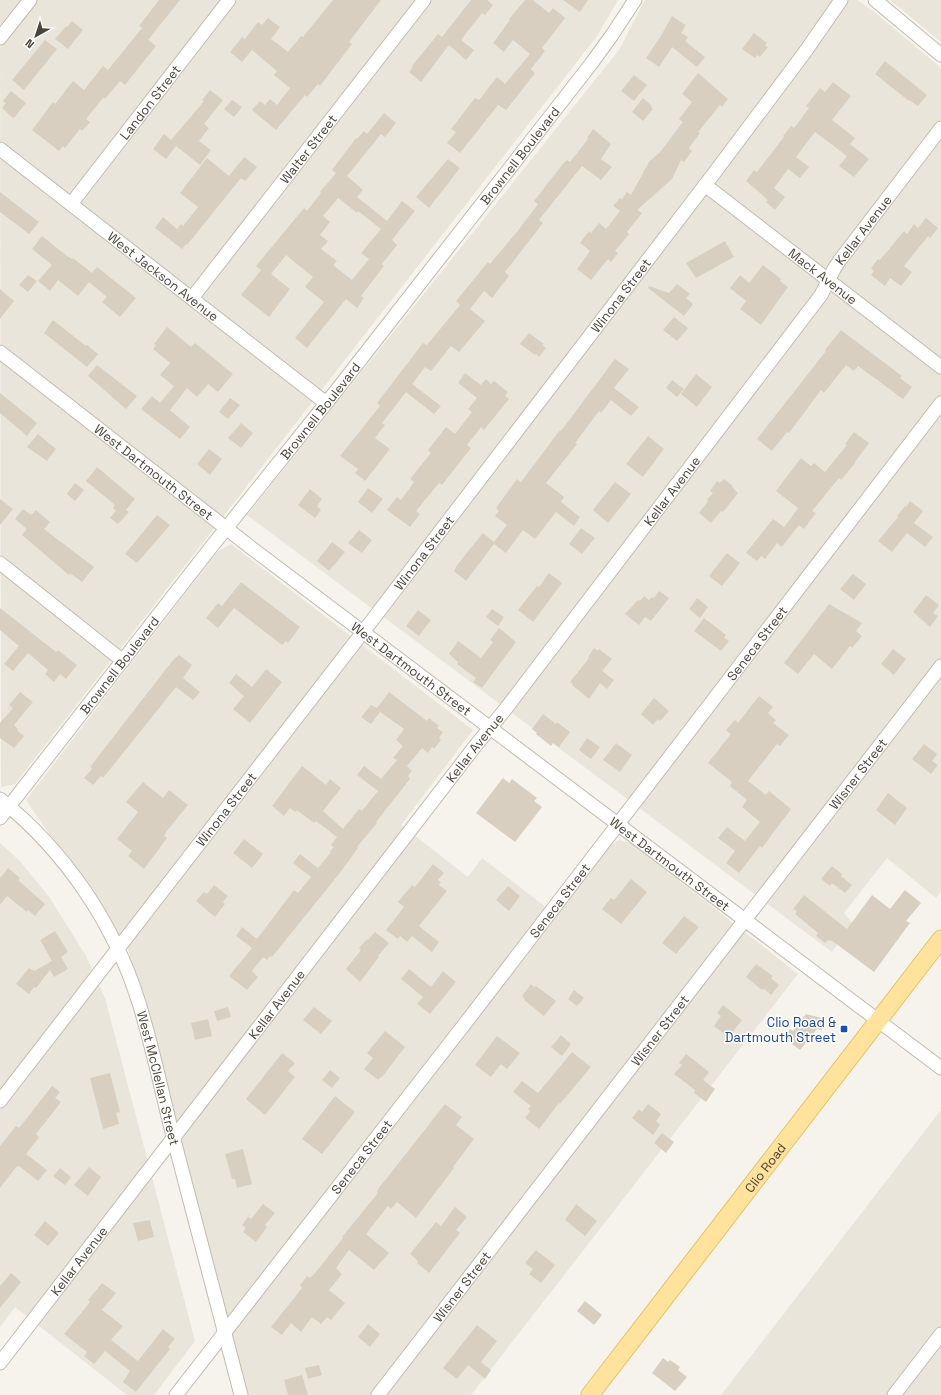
<svg xmlns="http://www.w3.org/2000/svg" width="941" height="1395" viewBox="0 0 941 1395" font-family="'Space Grotesk',sans-serif">
<style>
.residential{fill:#eae5da}
.building{fill:#d8cfc1;fill-rule:evenodd}
.lines{fill:none;stroke-linecap:round;stroke-linejoin:round}
.minor-casing{stroke:#c2bbae;stroke-width:15}
.major-casing{stroke:#e6c16a;stroke-width:19}
.minor{stroke:#fff;stroke-width:13}
.major{stroke:#ffe39c;stroke-width:17}
.transit-dot{fill:#1a4fb4;stroke:#fff;stroke-width:1.5}
.labels{text-anchor:middle;dominant-baseline:central;stroke-width:3;stroke-linejoin:round;paint-order:stroke}
.street-label{font-size:13px;fill:#4b4439;stroke:#fff}
.transit-label{font-size:13px;fill:#164399;stroke:#fff;text-anchor:end}
</style>
<rect width="100%" height="100%" fill="#f6f3ec"/>
<!-- residential -->
<path class="residential" d="M0 0H618L597 36 15 784 1 787Z
M645 0H857L872 10 941 68V891L936 898 887 858 844 913 853 924 832 952 247 515 619 50Z
M890 0H941V42Z
M231 544 473 730 401 825 468 877 482 858 556 915 611 845 619 840 631 843 798 974 471 1395H248L128 949 26 800 217 552Z
M0 843 19 860 50 898 86 956 105 998 195 1341 154 1395H127L15 1307 0 1327Z
M941 1110V1395H721Z"/>
<!-- building -->
<path class="building" d="M159 0H180L148 40 156 46 125 85 120 81 105 99 103 98 86 119 90 122 82 131 80 129 65 148 63 146 59 151 32 130 53 102 55 104 73 81 84 90 103 66 108 70 142 28 139 26Z
M333 0H381L349 42 352 44 320 86 318 84 307 97 305 95 276 130 252 110 260 101 265 105 270 99 277 105 290 88 274 75 277 71 252 50 242 62 230 52 242 37 245 39 258 22 262 25 268 18 280 27 271 39 288 52 301 36 303 37Z
M471 0H487L493 5 485 15 482 13 461 40 474 50 466 60 449 45 421 82 409 72 413 67 412 66 438 34 442 37Z
M525 0H533L549 13 553 8 565 18 542 48 545 51 531 69 535 73 518 95 506 110 498 105 460 153 447 143 456 132 451 129 475 98 479 100 497 77 505 84 530 54 513 40 504 52 493 43 510 20 509 19Z
M563 0H588L580 12Z
M672 16 686 25 681 33 688 37 685 41 705 57 697 67 672 47 659 67 646 58 662 34Z
M72 21 83 30 68 49 55 39 66 26 67 27Z
M754 33 767 43 765 45 768 47 760 57 757 55 755 58 742 49Z
M45 40 57 49 24 90 12 80Z
M885 61 927 95 918 106 909 100V101L875 74Z
M698 73 728 99 722 107 720 105 698 132 700 133 689 148 692 151 684 162 681 160 672 179 637 210 642 213 627 232 629 234 615 251 618 253 611 262 608 259 591 280 577 269 590 251 580 243 589 231 591 233 599 223 606 229 620 211 613 206 620 198 622 199 627 192 631 195 649 162 660 152 683 122 679 119 692 102 682 94Z
M634 75 647 85 634 101 621 91Z
M833 82 851 96 832 120 855 138 850 144 869 159 854 177 839 166 847 156 815 132 796 157 809 167 800 178 788 169 774 188 785 197 775 210 766 202 768 200 746 181 754 170 757 172 784 137 783 136 791 126 794 128 809 108 806 106 820 88 825 92Z
M210 90 223 100 204 124 209 128 199 141 211 150 200 165 176 146 166 159 153 149 164 134 171 140 200 106 204 101 202 100Z
M11 91 26 103 15 117 13 118 2 108 6 103 3 101Z
M643 98 652 106 651 107 653 109 643 121 632 112Z
M232 100 242 107 234 117 224 109Z
M384 113 396 123 385 137 381 134 347 176 363 190 357 197 387 221 402 201 415 211 392 240 397 245 382 264 384 266 361 296 364 298 357 308 346 299 307 348 295 338 324 302 305 287 313 277 286 255 271 274 290 289 269 317 241 295 261 270 256 266 304 208 307 211 321 193 320 192 336 173 332 170 356 138 357 139 364 131 367 134ZM338 198 357 213 358 211 381 229 361 253 369 259 352 280 333 265 337 261 321 249 328 241 320 235 330 222 323 216Z
M593 129 611 144 601 159 612 167 601 180 582 166 539 220 543 223 505 272 509 276 492 298 484 291 470 309 485 321 459 352 451 346 431 371 425 367 412 384 441 406 434 414 406 392 382 423 385 425 375 438 390 449 365 481 355 473 358 469 340 456 380 406 377 403 423 343 427 345 460 305 456 301 488 262 490 264 520 228 538 204 534 201 562 165 567 160 570 162 588 139 587 138Z
M244 157 257 167 245 181 241 178 187 245 186 244 182 249 155 228 163 217 177 229 181 224 183 226 198 207 180 193 207 158 229 176Z
M448 159 460 168 429 208 416 197Z
M0 192 39 222 29 234 0 212Z
M926 218 938 228 930 238 928 236 904 266 912 272 901 286 890 278 885 286 871 275 874 271 871 268 878 259 880 260 904 231 907 234 914 224 918 228Z
M42 236 67 256 72 259 73 258 92 273 97 267 136 298 120 317 102 302 107 297 89 282 78 296 58 280 50 291 38 281 52 265 32 249Z
M725 241 734 257 696 278 686 263Z
M763 265 781 279 780 281 788 287 761 325 740 309 746 301 730 288 740 275 749 283Z
M28 275 37 281 28 292 19 285Z
M677 284 690 294 686 298 693 304 684 316 648 288 649 286 669 293Z
M0 289 14 301 0 319Z
M674 317 688 328 677 341 663 330Z
M53 320 86 346 87 345 98 354 87 367 44 333Z
M167 327 191 347 195 343 233 374 218 392 208 384 197 397 187 388 170 410 190 427 180 439 141 409 152 396 160 403 174 386 160 375 170 363 153 349 156 345 154 344Z
M841 330 902 376 900 378 912 387 903 399 858 366 854 371 846 365 824 393 821 390 789 433 787 432 772 451 757 439 826 351 825 350Z
M529 333 544 344 542 345 546 348 539 357 536 354 535 355 520 344Z
M615 359 629 369 614 388 639 407 631 416 611 400 601 413 599 411 575 443 577 444 546 483 564 497 561 502 580 517 574 526 556 512 535 539 523 530 506 553 494 544 466 581 454 571 457 565 483 533 494 542 507 525 495 516 499 511 496 508 517 479 521 482 560 430 561 431Z
M97 365 137 396 126 409 88 376Z
M465 373 481 385 486 379 491 384 494 381 508 392 505 396 509 399 484 430 481 427 467 445 471 448 442 485 439 483 416 511 420 514 410 527 387 510 397 497 401 500 414 482 410 479 431 453 428 450 446 427 455 434 472 412 468 409 477 398 458 383Z
M696 374 712 387 697 407 681 394Z
M672 380 684 389 677 397 666 388Z
M0 393 37 423 27 436 0 413Z
M230 398 240 405 228 419 219 412Z
M241 423 253 433 241 448 228 438Z
M854 432 869 443 855 462H856L841 480 839 478 812 511 816 513 804 529 799 525 782 547 777 543 765 559 761 556 757 561 746 553 773 519 784 527 796 511 798 508 776 491 801 458 811 466 814 463 825 472 847 445 845 444Z
M38 434 56 449 47 461 27 447Z
M648 436 664 449 643 477 626 464Z
M209 449 222 459 210 475 197 464Z
M97 467 135 499 126 510 129 512 118 524 110 518 116 511 113 508 115 505 86 481Z
M724 479 733 486 732 487 738 493 723 512 721 511 711 523 699 513 708 501 707 500 713 493 710 491 717 481 720 483Z
M615 482 631 494 608 523 593 510Z
M75 483 84 490 75 501 67 494Z
M368 488 383 499 372 513 358 502Z
M310 489 322 499 317 506 321 510 315 518 298 505Z
M0 499 13 509 0 525Z
M910 501 923 511 914 523 933 537 925 547 907 533 892 552 878 541 898 517 897 516 905 506 906 507Z
M23 509 31 515 36 510 50 522 44 529 94 567 82 582 70 573 69 575 22 535 27 529 15 519Z
M157 515 170 525 137 563 125 554Z
M581 528 595 538 582 554 569 544Z
M359 530 372 540 362 553 348 543Z
M332 542 345 552 329 571 317 561Z
M727 553 740 563 722 586 709 576Z
M549 573 562 583 533 622 518 610 537 586 539 587Z
M853 574 866 584 854 600 840 589Z
M241 582 300 627 288 643 286 641 282 645 234 608 218 628 206 618 218 603 222 606Z
M659 591 669 598 651 621 645 617 639 625 625 614 638 600 640 601 644 596 649 600 652 597 654 598Z
M926 595 939 605 933 613 938 616 930 627 913 612Z
M697 598 708 607 700 618 689 609Z
M829 604 862 623 856 631 862 636 852 648 850 646 832 669 814 654 798 674 784 663Z
M0 608 56 652 58 650 77 665 66 679 60 674 54 682 45 674 48 670 28 653 13 671 4 664 19 646 0 630Z
M492 609 504 617 498 626 486 617Z
M418 610 431 620 419 636 406 626Z
M704 618 726 635 724 638 729 641 721 651 694 631Z
M499 628 516 642 482 688 473 682 476 678 457 664 458 662 449 654 458 641 481 658 493 642 490 640Z
M594 648 598 651 599 649 612 659 602 671 614 680 607 689 600 683 589 699 572 685 573 684 570 682 589 658 588 657Z
M893 649 906 659 894 675 881 664Z
M179 655 192 665 183 678 200 692 193 700 176 687 103 778 101 776 93 785 84 778 92 769 90 767 173 660Z
M266 669 282 682 250 723 233 709 244 696 229 683 236 674 252 687Z
M20 692 33 702 14 725 18 729 17 730 24 736 14 748 0 738V723L13 708 9 705Z
M389 692 427 721 429 718 439 726 437 728 443 732 439 738 441 740 434 749 432 747 428 753 422 748 407 766 412 771 408 776 410 779 376 822 377 823 357 847 358 848 339 874 272 957 270 956 267 960 263 957 252 971 258 977 247 990 229 976 252 948 236 936 242 927 257 939 294 890 298 893 311 877 293 863 300 854 318 868 331 852 330 851 334 847 331 845 337 837 316 821 314 823 297 810 295 812 290 808 284 816 272 806 302 766 326 785 330 779 341 788 323 811 343 829 359 809 362 811 378 791 357 775 364 766 381 779 397 760 393 758 403 746 396 740 404 729 380 712 371 724 361 717 371 705 377 708Z
M759 696 773 707 768 713 776 720 773 723 789 735 780 746 777 744 748 781 766 795 769 791 791 809 762 848 760 846 739 873 726 863 735 851 718 838 727 827 745 841 760 822 742 807 747 800 730 786 732 782 708 763 731 734 726 730 735 720 738 723Z
M654 698 669 711 660 721 658 719 653 725 641 714Z
M543 714 556 724 557 722 570 732 559 747 553 743 551 746 536 734 537 733 532 729Z
M587 738 600 747 591 759 579 750Z
M616 743 632 755 620 772 603 760Z
M924 744 937 754 932 761 938 765 931 774 912 759Z
M503 778 509 783 512 779 537 798 534 801 542 807 515 842 476 813Z
M143 782 163 798 169 790 188 805 167 831 164 836 167 838 144 869 128 856 132 851 117 839 138 812 126 802Z
M888 793 907 808 895 825 876 810Z
M244 839 263 854 252 868 233 853Z
M433 864 444 873 438 880 441 882 439 885 447 891 419 926 439 942 432 952 412 936 407 942 400 936 398 939 386 930 404 907 398 902 412 885 415 887Z
M832 866 842 874 841 876 852 885 845 893 832 883 830 886 821 879Z
M8 868 20 878 18 880 45 904 35 916 28 910 27 912 7 896 0 905V878Z
M631 879 647 892 621 924 602 909 611 898 614 900Z
M214 885 228 896 223 902 225 904 215 917 196 901 204 892 207 894Z
M508 886 520 896 509 911 496 900Z
M905 890 921 903 906 921 910 923 874 972 831 940 830 941 828 940 825 943 816 936 818 933 795 914 797 911 793 909 804 895 847 929 872 895 890 909Z
M684 916 699 927 676 954 662 943Z
M55 931 68 952 61 957 68 969 54 977 50 970 36 988 34 987 29 994 16 984 29 968 34 971 52 961 40 940Z
M375 932 389 943 378 956 379 957 360 982 346 969 361 950 359 948 367 939 368 940Z
M756 964 773 976 771 978 779 985 771 995 764 989 762 990 746 977Z
M409 969 431 987 443 971 456 982 430 1014 417 1004 423 997 401 979Z
M531 984 534 987 536 986 556 1001 544 1016 524 1000 525 999 522 996Z
M574 990 584 998 577 1006 568 999Z
M723 1005 742 1020 728 1037 714 1026 721 1016 717 1013Z
M228 1007 231 1017 217 1021 214 1011Z
M314 1007 332 1021 321 1034 303 1020Z
M806 1014 825 1019 822 1030 817 1029 800 1050 784 1038 790 1029 793 1031Z
M208 1019 212 1036 195 1040 191 1023Z
M385 1031 405 1047 382 1077V1076L378 1080 364 1069 373 1058 367 1053Z
M561 1035 571 1044 562 1056 551 1047Z
M497 1036 520 1053 507 1069 501 1064 491 1077 475 1065Z
M572 1052 591 1067 560 1104 559 1103 539 1129 525 1118 530 1111 528 1109 531 1106 513 1092 522 1081 538 1093Z
M282 1053 295 1063 288 1071 295 1077 265 1115 246 1099Z
M686 1054 709 1072 703 1080 715 1089 706 1102 694 1093 695 1090 674 1074 682 1065 679 1063Z
M330 1070 340 1078 332 1088 322 1080Z
M110 1073 120 1112 116 1113 119 1124 103 1129 90 1078Z
M52 1086 60 1092 55 1098 61 1102 36 1134 39 1137 26 1154 47 1170 38 1181 19 1166V1167L17 1166 0 1188V1146L16 1126 19 1128Z
M335 1096 355 1112 322 1154 302 1139Z
M445 1104 462 1117 456 1125 474 1139 453 1167 454 1168 416 1218 397 1202 391 1209 388 1206 366 1234 389 1253 374 1270 349 1250 336 1268 342 1274 329 1290 345 1303 331 1320 327 1317 321 1324 312 1317 301 1332 291 1323 282 1335 271 1327 302 1288 300 1285 307 1276 310 1278 315 1273 343 1238 342 1237 378 1193 377 1192 379 1188Z
M648 1104 661 1114 656 1121 660 1125 653 1135 632 1118 639 1109 642 1112Z
M662 1133 674 1142 666 1153 654 1143Z
M243 1149 252 1184 237 1188 235 1179H232L225 1154Z
M89 1167 101 1177 88 1196 74 1185Z
M60 1168 71 1177 65 1185 53 1176Z
M263 1204 275 1213 265 1225 267 1227 256 1242 243 1232 246 1228 242 1225 248 1217 251 1219Z
M576 1204 597 1221 585 1236 565 1220Z
M455 1207 467 1217 456 1230 460 1233 429 1273 417 1263 418 1261 410 1254 436 1222 441 1226Z
M150 1220 154 1237 138 1241 133 1223Z
M45 1221 59 1233 48 1246 34 1235Z
M536 1250 555 1265 541 1283 529 1274 533 1269 525 1263Z
M11 1273 21 1282 0 1308V1286Z
M102 1283 116 1293 102 1310 123 1326 111 1340 138 1361 163 1329 175 1339 168 1347 170 1349 136 1392 123 1382 130 1371 105 1351 94 1364 84 1356 87 1352 64 1334 90 1302 88 1300Z
M585 1301 602 1315 594 1325 577 1311Z
M368 1324 380 1334 370 1347 358 1337Z
M477 1325 497 1341 481 1362 491 1370 485 1379 468 1365 457 1379 443 1368Z
M663 1358 668 1362 670 1360 680 1367 678 1370 687 1377 675 1391 652 1373Z
M319 1365 322 1375 308 1379 305 1368Z
M302 1375 308 1395H288L284 1380Z"/>
<g class="lines">
<defs>
<g id="minor">
<path d="M875 0 941 55"/>
<path d="M0 38 30 0"/>
<path id="s1" d="M0 149 326 403"/>
<path id="s2" d="M705 185 941 367"/>
<path id="s3" d="M71 204 229 0"/>
<path id="s4" d="M192 298 424 0"/>
<path id="s5" d="M0 352 249 546 941 1068"/>
<path d="M0 563 123 661"/>
<path id="s6" d="M0 799C65 851 114 923 139 1003 153 1048 162 1094 174 1140 196 1225 218 1310 241 1395"/>
<path id="s7" d="M0 818 212 546 336 391 591 64 612 35 635 0"/>
<path id="s8" d="M0 1101 370 623 715 172 805 52 841 0"/>
<path id="s9" d="M0 1363 476 745 504 711 821 295 834 269 840 260 941 128"/>
<path id="s10" d="M176 1395 467 1021 941 403"/>
<path id="s11" d="M378 1395 941 666"/>
<path d="M894 1395 941 1334"/>
</g>
<g id="major">
<path id="s12" d="M590 1395 941 939"/>
</g>
</defs>
<!-- minor casing -->
<use href="#minor" class="minor-casing"/>
<!-- major casing -->
<use href="#major" class="major-casing"/>
<!-- minor -->
<use href="#minor" class="minor"/>
<!-- major -->
<use href="#major" class="major"/>
</g>
<!-- markers -->
<rect class="transit-dot" x="840" y="1025" width="8" height="8" rx="2"/>
<g class="labels">
<!-- street labels -->
<g class="street-label">
<text stroke="none"><textPath href="#s3" startOffset="129">Landon Street</textPath></text>
<text stroke="none"><textPath href="#s4" startOffset="189">Walter Street</textPath></text>
<text stroke="none"><textPath href="#s7" startOffset="842">Brownell Boulevard</textPath></text>
<text stroke="none"><textPath href="#s9" startOffset="1425">Kellar Avenue</textPath></text>
<text stroke="none"><textPath href="#s1" startOffset="207">West Jackson Avenue</textPath></text>
<text stroke="none"><textPath href="#s2" startOffset="149">Mack Avenue</textPath></text>
<text stroke="none"><textPath href="#s8" startOffset="1017">Winona Street</textPath></text>
<text stroke="none"><textPath href="#s7" startOffset="518">Brownell Boulevard</textPath></text>
<text stroke="none"><textPath href="#s5" startOffset="195">West Dartmouth Street</textPath></text>
<text stroke="none"><textPath href="#s9" startOffset="1101">Kellar Avenue</textPath></text>
<text stroke="none"><textPath href="#s8" startOffset="693">Winona Street</textPath></text>
<text stroke="none"><textPath href="#s10" startOffset="950">Seneca Street</textPath></text>
<text stroke="none"><textPath href="#s7" startOffset="194">Brownell Boulevard</textPath></text>
<text stroke="none"><textPath href="#s5" startOffset="519">West Dartmouth Street</textPath></text>
<text stroke="none"><textPath href="#s9" startOffset="777">Kellar Avenue</textPath></text>
<text stroke="none"><textPath href="#s11" startOffset="785">Wisner Street</textPath></text>
<text stroke="none"><textPath href="#s8" startOffset="369">Winona Street</textPath></text>
<text stroke="none"><textPath href="#s5" startOffset="843">West Dartmouth Street</textPath></text>
<text stroke="none"><textPath href="#s10" startOffset="626">Seneca Street</textPath></text>
<text stroke="none"><textPath href="#s9" startOffset="453">Kellar Avenue</textPath></text>
<text stroke="none"><textPath href="#s11" startOffset="461">Wisner Street</textPath></text>
<text stroke="none"><textPath href="#s6" startOffset="328">West McClellan Street</textPath></text>
<text stroke="none"><textPath href="#s10" startOffset="302">Seneca Street</textPath></text>
<text stroke="none"><textPath href="#s12" startOffset="287">Clio Road</textPath></text>
<text stroke="none"><textPath href="#s9" startOffset="129">Kellar Avenue</textPath></text>
<text stroke="none"><textPath href="#s11" startOffset="137">Wisner Street</textPath></text>
</g>
<!-- transit labels -->
<g class="transit-label">
<text x="836" y="1022">Clio Road &amp;<tspan x="836" dy="15">Dartmouth Street</tspan></text>
</g>
</g>
<!-- north arrow -->
<g transform="translate(36 36) rotate(219)" stroke="#ffffff" stroke-width="3" paint-order="stroke">
<path d="M0-3L7 15L0 10L-7 15Z" fill="#4b4439"/>
<text y="-6" font-size="11" font-weight="bold" text-anchor="middle" fill="#4b4439">N</text>
</g>
</svg>
